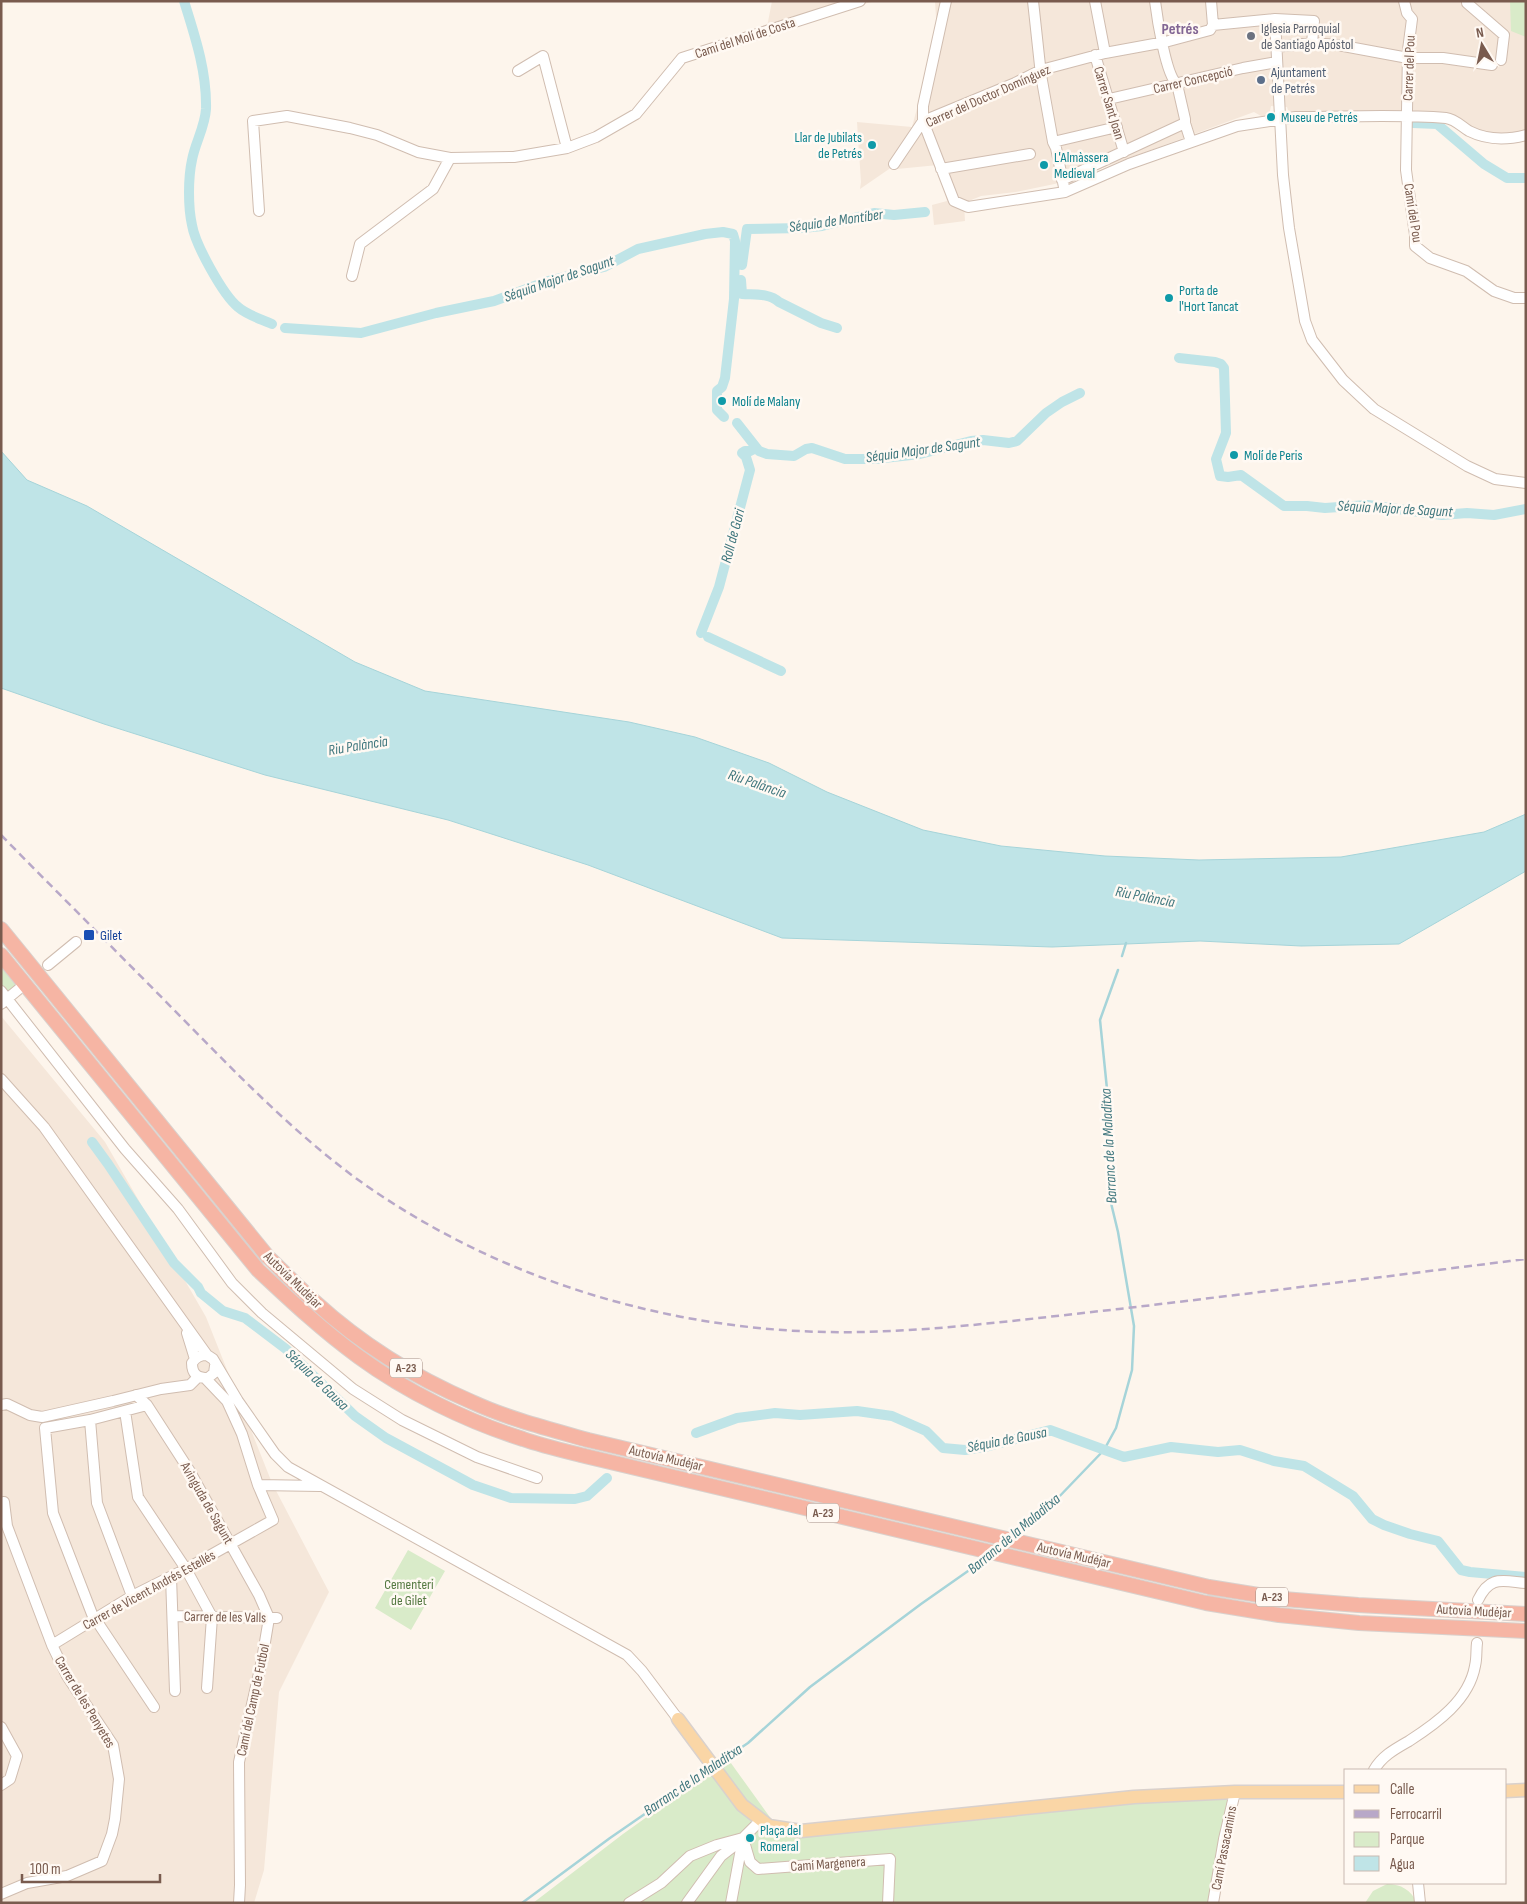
<svg xmlns="http://www.w3.org/2000/svg" width="1527" height="1904" viewBox="0 0 1527 1904" font-family="'Sofia Sans Condensed',sans-serif">
<style>
.residential{fill:#f5e7da}
.green{fill:#d9ebc9}
.water{fill:#bfe4e7;stroke:#a6d4d9}
.lines{fill:none;stroke-linecap:round;stroke-linejoin:round}
.stream{stroke:#a6d4d9;stroke-width:2.5}
.canal{stroke:#bfe4e7;stroke-width:10}
.minor-casing{stroke:#d0bdb0;stroke-width:12}
.major-casing{stroke:#d9d1cd;stroke-width:15}
.highway-casing{stroke:#d9d1cd;stroke-width:16}
.minor{stroke:#fff;stroke-width:10}
.major{stroke:#fad6a6;stroke-width:12}
.highway{stroke:#f6b5a4;stroke-width:14}
.rail{stroke:#b8a8c8;stroke-width:2.5;stroke-dasharray:8 5;stroke-linecap:butt}
.worship-dot{fill:#6b7280;stroke:#fff9f3;stroke-width:2}
.service-dot{fill:#5c6f8a;stroke:#fff9f3;stroke-width:2}
.culture-dot{fill:#0f9aa8;stroke:#fff9f3;stroke-width:2}
.transit-dot{fill:#1a4fb4;stroke:#fff9f3;stroke-width:2}
.labels{text-anchor:middle;dominant-baseline:central;stroke-width:5;stroke-linejoin:round;paint-order:stroke}
.shield{fill:#fff9f3;stroke:#a18a80;stroke-width:1}
.shield-label{font-size:12px;font-weight:bold;fill:#795b4e}
.worship-label{font-size:14px;fill:#5b616d;stroke:#fff9f3;text-anchor:start}
.street-label{font-size:14px;fill:#795b4e;stroke:#fff9f3}
.service-label{font-size:14px;fill:#4e5e75;stroke:#fff9f3;text-anchor:start}
.culture-label{font-size:14px;fill:#0d838f;stroke:#fff9f3;text-anchor:start}
.transit-label{font-size:14px;fill:#164399;stroke:#fff9f3;text-anchor:start}
.park-label{font-size:14px;fill:#557942;stroke:#fff9f3}
.water-label{font-size:15px;font-style:italic;fill:#40777e;stroke:#fff9f3}
.quarter-label{font-size:16px;font-weight:bold;fill:#826694;stroke:#fff9f3}
</style>
<rect width="100%" height="100%" fill="#fdf5ec"/>
<!-- residential -->
<path class="residential" d="M772 1H876L767 27Z
M935 1H1526V135L1500 137 1447 120 1291 119 1287 107 1271 106 1268 120 1254 112 1064 182 1016 192 981 196 964 203 965 221 934 225 932 205 947 201 938 165 897 169 898 166 892 167 860 189 861 182 857 122 912 127 937 34Z
M1 1016 105 1142 206 1317 272 1483 329 1592 279 1692 264 1870 254 1903H1Z"/>
<!-- green -->
<path class="green" d="M1510 1 1526 2V37L1511 31Z
M1 967 19 989 7 999 1 991Z
M408 1550 445 1571 411 1630 375 1608Z
M728 1759 777 1827 1235 1792 1217 1903H533L623 1834Z
M1387 1884C1401 1884 1411 1890 1417 1903H1365L1373 1891Z"/>
<!-- water -->
<path class="water" d="M1 451 27 480 87 506 355 662 425 691 629 722 695 737 769 763 827 792 923 830 1001 846 1105 856 1199 860 1341 857 1484 832 1526 814V871L1399 944 1301 946 1200 941 1052 947 782 938 588 865 448 820 265 775 104 724 1 688Z"/>
<g class="lines">
<!-- stream -->
<path class="stream" d="M1122 956 1126 943
M1014 1536 1055 1501 1104 1450 1116 1428 1132 1370 1134 1326 1118 1232 1111 1203 1108 1099 1100 1020 1118 970
M717 1764 748 1743 810 1687 921 1604 988 1557
M522 1903 610 1838 710 1769"/>
<!-- canal -->
<path class="canal" d="M184 1C195 36 207 72 206 109 205 127 195 143 192 160 188 178 188 207 192 225 195 244 223 295 238 307 247 315 261 319 272 324
M1413 123 1437 124 1484 164 1507 178H1526
M742 265 747 229 803 228 822 226 874 213 894 215 925 212
M741 280 742 294C755 295 769 293 779 302L821 323 837 328
M285 328 361 333 436 313 494 301 548 281 604 267 638 249 705 234 723 232 733 234 735 241 734 299 725 378 722 387 717 391V410L724 417
M1179 358 1215 362 1221 364 1224 368 1226 433 1216 459 1220 476 1228 477 1241 475 1284 506H1307L1325 508 1368 505 1442 515 1467 513 1494 515 1526 509
M737 423 759 451 767 454 794 456 806 449 812 448 845 459H875L920 454 971 441 983 440 1009 443 1017 441 1046 413 1062 402 1080 393
M701 633 719 587 750 470 746 457 742 453 745 451H750L756 448
M708 637 781 671
M92 1142 108 1164 174 1263 198 1287 201 1293 223 1311 245 1318 286 1349 355 1416 386 1438 473 1485 511 1498 575 1499 587 1496 607 1478
M696 1433 737 1418 775 1413 800 1415 857 1411 892 1416 926 1431 943 1448 965 1450 989 1446 1050 1430 1124 1457 1171 1447 1218 1452 1240 1450 1274 1461 1304 1466 1353 1496 1372 1519 1384 1525 1410 1534 1438 1541 1461 1570 1470 1572 1526 1577"/>
<defs>
<path id="minor" d="M946 1 923 106V121L954 201 968 207 1065 192 1129 164 1237 126 1296 117C1346 117 1397 114 1446 118 1455 119 1462 127 1469 131 1487 140 1507 140 1526 135
M1033 1 1041 75 1053 142 1056 148 1065 192
M1095 1 1105 53
M1155 1C1157 17 1166 76 1177 84L1185 119V123L1191 142
M1211 1 1213 25
M1404 1 1407 13 1412 19 1408 50 1406 170 1415 235V246L1430 258 1466 271 1494 291 1514 298H1526
M1467 1V3L1504 35 1501 60
M1275 19 1283 175 1289 228 1305 321 1312 340 1343 380 1374 409 1467 466 1495 479 1526 483
M1276 47 1312 43 1338 45 1408 58H1443L1492 65
M1095 55 1124 152
M518 71 543 56 567 148
M1109 99 1243 68 1277 62
M1053 142 1117 127
M894 164 923 121 1015 83 1041 70 1105 53 1165 42 1210 30 1213 25 1275 19 1314 21 1312 43
M941 169 1030 154
M1062 180 1185 123
M259 211 253 121 287 116 350 128 377 135 418 152 450 158 514 157 567 148 596 137 636 114 682 58 860 1
M352 276 360 244 433 189 450 158
M48 965 76 942
M1 991 125 1149 178 1209 232 1283 262 1313 353 1389 402 1420 477 1457 537 1478
M1 1004 19 989
M1 1079 44 1127 207 1355 213 1359 238 1401 275 1454 288 1467 627 1655 642 1671 678 1719
M187 1333 195 1359
M207 1355C200 1355 196 1357 192 1363 192 1374 197 1378 208 1378L214 1373 215 1366
M136 1395 147 1405 189 1470 259 1595 269 1618 262 1660 239 1762 240 1885 239 1903
M1 1405 7 1404 30 1415 42 1417 113 1401 161 1389 190 1385 198 1377
M147 1405 90 1420 45 1428 53 1513 92 1614 154 1707
M125 1411 138 1497 186 1569 212 1617 207 1688
M90 1420 97 1503 132 1596
M258 1485 320 1486
M171 1577 175 1691
M1478 1600C1490 1575 1502 1581 1526 1583
M174 1616 277 1618
M52 1645 132 1596 186 1569 273 1520 258 1485 242 1434 227 1401 206 1379
M1 1727 17 1756 10 1779 1 1785
M1374 1770C1382 1756 1395 1749 1409 1741 1437 1723 1469 1700 1475 1666 1477 1658 1476 1650 1477 1643
M743 1838 750 1862 758 1869 890 1859 888 1903
M1418 1883 1420 1903
M1 1894 27 1883 67 1876 102 1861 112 1834 115 1819 119 1779 113 1745 67 1676 52 1645 7 1526 4 1502
M629 1903 661 1883 690 1856 717 1845 743 1838
M687 1903 721 1856 739 1842
M731 1903 743 1838 761 1820
M1213 1903 1224 1839 1235 1792"/>
<path id="major" d="M678 1719 742 1805 769 1826 801 1831 1134 1797 1235 1792H1346
M1506 1791 1526 1790"/>
<path id="highway" d="M1 929 268 1257C284 1272 299 1288 315 1302 360 1343 416 1378 472 1402 509 1419 549 1429 588 1440L1209 1587 1283 1599 1358 1605 1526 1614
M1 955 258 1270C290 1300 323 1331 359 1357 407 1392 466 1421 523 1439 543 1446 565 1451 585 1456L1206 1603 1279 1615 1359 1623 1526 1631"/>
</defs>
<!-- minor casing -->
<use href="#minor" class="minor-casing"/>
<!-- major casing -->
<use href="#major" class="major-casing"/>
<!-- highway casing -->
<use href="#highway" class="highway-casing"/>
<!-- minor -->
<use href="#minor" class="minor"/>
<!-- major -->
<use href="#major" class="major"/>
<!-- highway -->
<use href="#highway" class="highway"/>
<!-- rail -->
<path class="rail" d="M1 835C61 896 121 956 181 1017 237 1074 293 1132 357 1179 503 1284 684 1336 863 1332 948 1330 1035 1318 1119 1309 1254 1293 1390 1276 1526 1259"/>
</g>
<!-- markers -->
<circle class="worship-dot" cx="1251" cy="36" r="5"/>
<circle class="service-dot" cx="1261" cy="80" r="5"/>
<g class="culture-dot">
<circle cx="1271" cy="117" r="5"/>
<circle cx="872" cy="145" r="5"/>
<circle cx="1044" cy="165" r="5"/>
<circle cx="1169" cy="298" r="5"/>
<circle cx="722" cy="401" r="5"/>
<circle cx="1234" cy="455" r="5"/>
<circle cx="750" cy="1838" r="5"/>
</g>
<rect class="transit-dot" x="83" y="929" width="12" height="12" rx="2.5"/>
<g class="labels">
<!-- shield labels -->
<g class="shield">
<rect x="390" y="1358.5" width="32" height="19" rx="4"/>
<rect x="807" y="1503.5" width="32" height="19" rx="4"/>
<rect x="1256" y="1587.5" width="32" height="19" rx="4"/>
</g>
<g class="shield-label">
<text x="406" y="1368">A-23</text>
<text x="823" y="1513">A-23</text>
<text x="1272" y="1597">A-23</text>
</g>
<!-- worship labels -->
<g class="worship-label">
<text x="1261" y="28">Iglesia Parroquial<tspan x="1261" dy="16">de Santiago Apóstol</tspan></text>
</g>
<!-- street labels -->
<g class="street-label">
<text transform="translate(745 38) rotate(-18)">Camí del Molí de Costa</text>
<text transform="translate(1409 68) rotate(-88)">Carrer del Pou</text>
<text transform="translate(1193 80) rotate(-13)">Carrer Concepció</text>
<text transform="translate(988 96) rotate(-24)">Carrer del Doctor Domínguez</text>
<text transform="translate(1109 103) rotate(73)">Carrer Sant Joan</text>
<text transform="translate(1413 213) rotate(81)">Camí del Pou</text>
<text transform="translate(293 1280) rotate(44)">Autovía Mudéjar</text>
<text transform="translate(666 1458) rotate(13)">Autovía Mudéjar</text>
<text transform="translate(207 1503) rotate(60)">Avinguda de Sagunt</text>
<text transform="translate(1074 1555) rotate(13)">Autovía Mudéjar</text>
<text transform="translate(149 1590) rotate(-29)">Carrer de Vicent Andrés Estellés</text>
<text transform="translate(1474 1611) rotate(3)">Autovía Mudéjar</text>
<text transform="translate(225 1617) rotate(1)">Carrer de les Valls</text>
<text transform="translate(253 1700) rotate(-78)">Camí del Camp de Futbol</text>
<text transform="translate(85 1702) rotate(59)">Carrer de les Penyetes</text>
<text transform="translate(1224 1848) rotate(-79)">Camí Passacamins</text>
<text transform="translate(828 1864) rotate(-4)">Camí Margenera</text>
</g>
<!-- service labels -->
<g class="service-label">
<text x="1271" y="72">Ajuntament<tspan x="1271" dy="16">de Petrés</tspan></text>
</g>
<!-- culture labels -->
<g class="culture-label">
<text x="1281" y="117">Museu de Petrés</text>
<text x="862" y="137" text-anchor="end">Llar de Jubilats<tspan x="862" dy="16">de Petrés</tspan></text>
<text x="1054" y="157">L'Almàssera<tspan x="1054" dy="16">Medieval</tspan></text>
<text x="1179" y="290">Porta de<tspan x="1179" dy="16">l'Hort Tancat</tspan></text>
<text x="732" y="401">Molí de Malany</text>
<text x="1244" y="455">Molí de Peris</text>
<text x="760" y="1830">Plaça del<tspan x="760" dy="16">Romeral</tspan></text>
</g>
<!-- transit labels -->
<g class="transit-label">
<text x="100" y="935">Gilet</text>
</g>
<!-- park labels -->
<g class="park-label">
<text x="409" y="1584">Cementeri<tspan x="409" dy="16">de Gilet</tspan></text>
</g>
<!-- water labels -->
<g class="water-label">
<text transform="translate(836 221) rotate(-8)">Séquia de Montíber</text>
<text transform="translate(559 279) rotate(-19)">Séquia Major de Sagunt</text>
<text transform="translate(923 450) rotate(-8)">Séquia Major de Sagunt</text>
<text transform="translate(1395 509) rotate(3)">Séquia Major de Sagunt</text>
<text transform="translate(733 536) rotate(-75)">Roll de Gori</text>
<text transform="translate(358 746) rotate(-9)">Riu Palància</text>
<text transform="translate(757 784) rotate(19)">Riu Palància</text>
<text transform="translate(1145 897) rotate(11)">Riu Palància</text>
<text transform="translate(1109 1146) rotate(-93)">Barranc de la Maladitxa</text>
<text transform="translate(317 1380) rotate(44)">Séquia de Gausa</text>
<text transform="translate(1007 1440) rotate(-11)">Séquia de Gausa</text>
<text transform="translate(1014 1534) rotate(-40)">Barranc de la Maladitxa</text>
<text transform="translate(693 1780) rotate(-34)">Barranc de la Maladitxa</text>
</g>
<!-- quarter labels -->
<g class="quarter-label">
<text x="1180" y="29">Petrés</text>
</g>
</g>
<!-- border -->
<rect width="1527" height="1904" fill="none" stroke="#795b4e" stroke-width="5"/>
<!-- legend -->
<rect x="1344" y="1769" width="162" height="115" fill="#fff9f3" stroke="#c9bab1"/>
<rect x="1354" y="1785" width="25" height="8" fill="#fad6a6" stroke="#c9bab1"/>
<text x="1390" y="1794" font-size="15" fill="#795b4e">Calle</text>
<rect x="1354" y="1810" width="25" height="8" fill="#b8a8c8" stroke="#c9bab1"/>
<text x="1390" y="1819" font-size="15" fill="#795b4e">Ferrocarril</text>
<rect x="1354" y="1832" width="25" height="15" fill="#d9ebc9" stroke="#c9bab1"/>
<text x="1390" y="1844" font-size="15" fill="#795b4e">Parque</text>
<rect x="1354" y="1856" width="25" height="15" fill="#bfe4e7" stroke="#c9bab1"/>
<text x="1390" y="1869" font-size="15" fill="#795b4e">Agua</text>
<!-- north arrow -->
<g transform="translate(1482 45) rotate(350)" stroke="#fff9f3" stroke-width="4" paint-order="stroke">
<path d="M0-4L9 19L0 12L-9 19Z" fill="#795b4e"/>
<text y="-8" font-size="14" font-weight="bold" text-anchor="middle" fill="#795b4e">N</text>
</g>
<!-- scale -->
<path d="M22 1874v8h138v-8" fill="none" stroke="#795b4e" stroke-width="2.5"/>
<text x="30" y="1874" font-size="15" fill="#795b4e" stroke="#fff9f3" stroke-width="4" paint-order="stroke">100 m</text>
</svg>
